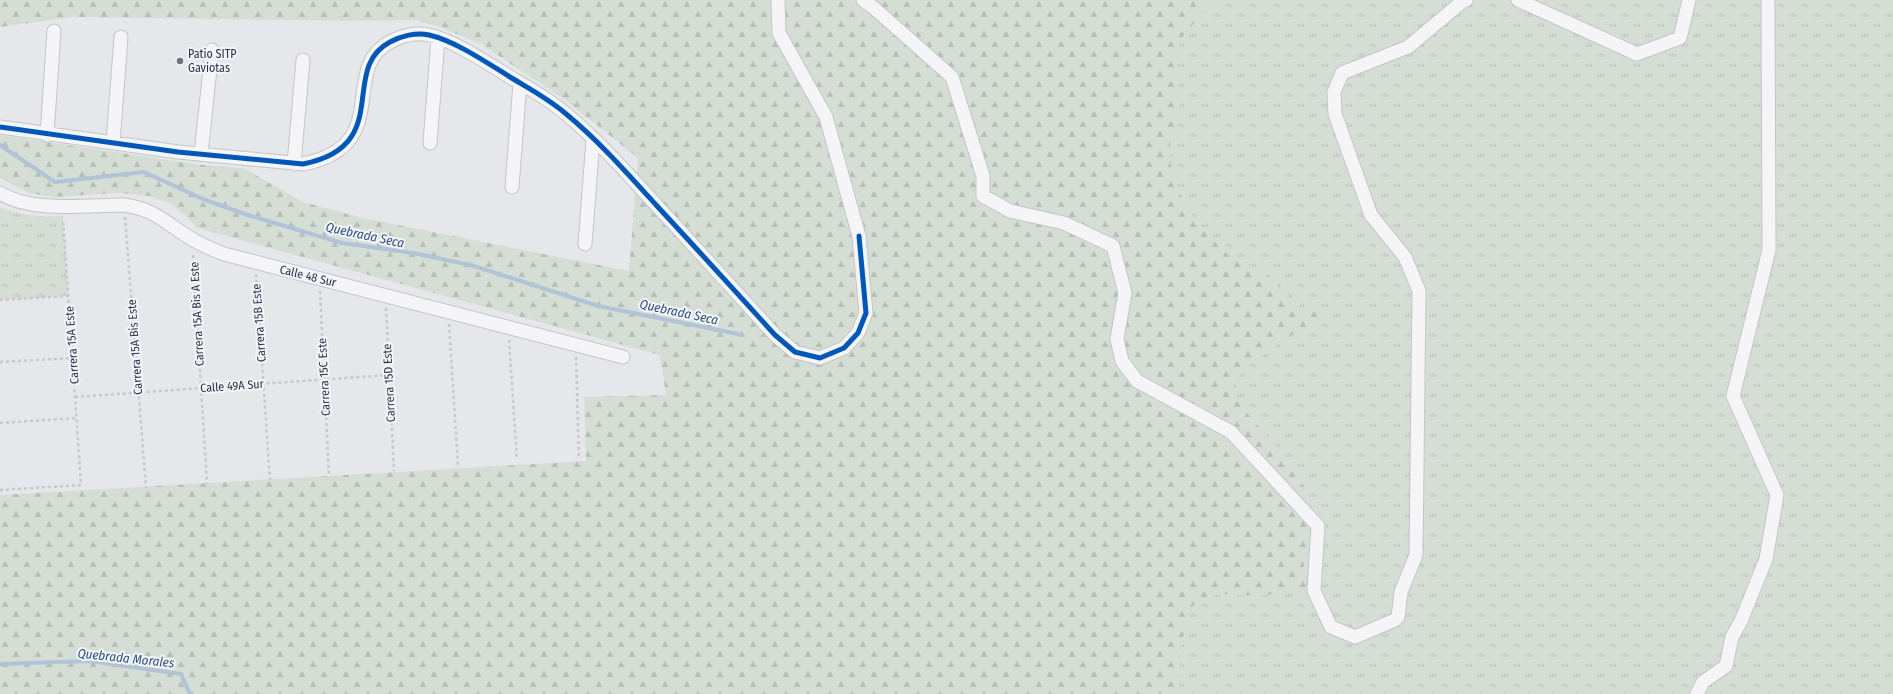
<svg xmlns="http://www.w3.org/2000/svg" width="1893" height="694" viewBox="0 0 1893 694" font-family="'Fira Sans Condensed',sans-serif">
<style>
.forest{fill:url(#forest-firs)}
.park{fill:url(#park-tufts)}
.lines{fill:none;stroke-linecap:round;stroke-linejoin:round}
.stream{stroke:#b2c2d7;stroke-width:4}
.minor-casing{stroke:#c3c5c8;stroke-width:15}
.path{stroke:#c6c8cc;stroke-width:2.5;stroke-dasharray:3 3;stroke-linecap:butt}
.minor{stroke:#f5f5f7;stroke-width:13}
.cycleway-casing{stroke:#f3f6f9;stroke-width:8}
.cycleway{stroke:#0057b8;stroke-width:5}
.poi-dot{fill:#6b717f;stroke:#f3f6f9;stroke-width:1.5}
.labels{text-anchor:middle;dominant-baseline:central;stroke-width:4;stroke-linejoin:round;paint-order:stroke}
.poi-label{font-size:12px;fill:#293246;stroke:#f3f6f9;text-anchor:start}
.street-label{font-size:12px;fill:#293246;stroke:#f3f6f9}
.water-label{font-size:13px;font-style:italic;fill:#2f4e7e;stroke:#f3f6f9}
</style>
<defs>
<pattern id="forest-firs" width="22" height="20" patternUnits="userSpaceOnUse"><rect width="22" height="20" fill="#d5ded5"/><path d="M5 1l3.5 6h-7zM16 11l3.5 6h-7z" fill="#b7bfb8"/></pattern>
<pattern id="park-tufts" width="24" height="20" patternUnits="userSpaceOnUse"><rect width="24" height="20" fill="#d5ded5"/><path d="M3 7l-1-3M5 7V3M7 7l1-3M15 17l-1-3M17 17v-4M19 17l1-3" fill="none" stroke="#b7bfb8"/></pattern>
</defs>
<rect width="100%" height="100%" fill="#e5e7ea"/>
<!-- forest -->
<path class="forest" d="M0 0H1893L1698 694H0V495L586 461 584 397 666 395 660 355 197 228 185 215 170 203 149 196 119 193 53 197 28 193 0 178V135L202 165 243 168 303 202 363 218 629 271 638 158 564 99 481 44 437 26 414 20 366 21 73 17 0 27Z"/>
<!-- park -->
<path class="park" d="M1214 0H1893V694H1180L1179 661 1188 609 1208 596 1225 594 1258 596 1314 589 1306 577 1302 556 1315 535 1321 515 1284 456 1238 402 1235 381 1249 364 1274 348 1284 338 1306 330 1321 315 1303 308 1267 274 1228 255 1206 233 1188 209 1173 179 1169 150 1179 111 1176 58 1183 36Z
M0 207C21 216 41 217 63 216L68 296 0 300Z"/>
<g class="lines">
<!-- stream -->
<path class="stream" d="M0 145 55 182 144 172 205 200 251 216 342 243 413 253 471 265 598 306 738 334
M0 664 90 661 181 674 190 694"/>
<defs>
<path id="minor" d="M863 0 874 8 952 77 983 176V196L1010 211 1064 223 1113 246 1125 293 1117 339 1122 361 1137 381 1231 432 1318 526 1314 591 1331 627 1355 637 1395 620 1398 617 1401 592 1416 555 1419 291 1405 257 1371 215 1335 114 1334 92 1342 73 1408 47 1463 1 1466 0
M1518 0 1637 54 1680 38 1689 0
M0 127 178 152 303 164C395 146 338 69 390 42 401 36 416 32 429 35 456 41 490 65 515 80 532 90 550 100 565 113 599 141 628 174 657 206 697 249 736 292 775 335L795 352 820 358 844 348 858 333 866 313 859 236 826 117 779 33 778 0
M47 135 54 31
M113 143 121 37
M430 143 438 38
M201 154 212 50
M294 164 303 60
M512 187 520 83
M0 193C32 213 86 205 124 205 154 209 163 221 187 236 199 244 211 249 224 254L623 357
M585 244 593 140
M1697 694 1703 682 1726 666 1732 637 1741 621 1766 559 1777 495 1733 396 1769 250 1768 0"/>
</defs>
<!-- minor casing -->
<use href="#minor" class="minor-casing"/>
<!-- path -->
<path class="path" d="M125 217 146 488
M193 255 207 484
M256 274 270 480
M320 291 329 476
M0 300 68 296
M386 308 394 471
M449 324 458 467
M509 340 517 459
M576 357 579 458
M0 362 73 358
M75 397 388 375
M0 423 77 418
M0 490 81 485 63 219"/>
<!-- minor -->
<use href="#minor" class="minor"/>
<defs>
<path id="cycleway" d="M0 127 178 152 303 164C395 146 338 69 390 42 401 36 416 32 429 35 456 41 490 65 515 80 532 90 550 100 565 113 599 141 628 174 657 206 697 249 736 292 775 335L795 352 820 358 844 348 858 333 866 313 859 236"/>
</defs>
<!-- cycleway casing -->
<use href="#cycleway" class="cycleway-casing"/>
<!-- cycleway -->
<use href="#cycleway" class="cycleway"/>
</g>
<!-- markers -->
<circle class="poi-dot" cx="180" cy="61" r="4"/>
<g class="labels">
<!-- poi labels -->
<g class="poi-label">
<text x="188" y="54">Patio SITP<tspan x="188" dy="14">Gaviotas</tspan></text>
</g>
<!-- street labels -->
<g class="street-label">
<text transform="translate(308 276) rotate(14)">Calle 48 Sur</text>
<text transform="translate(197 314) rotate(-93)">Carrera 15A Bis A Este</text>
<text transform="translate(259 323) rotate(-94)">Carrera 15B Este</text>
<text transform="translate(72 345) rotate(-94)">Carrera 15A Este</text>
<text transform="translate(135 347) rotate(-94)">Carrera 15A Bis Este</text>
<text transform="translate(324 377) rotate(-93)">Carrera 15C Este</text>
<text transform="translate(389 383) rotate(-93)">Carrera 15D Este</text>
<text transform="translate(232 386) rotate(-4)">Calle 49A Sur</text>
</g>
<!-- water labels -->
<g class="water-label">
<text transform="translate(365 235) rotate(12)">Quebrada Seca</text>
<text transform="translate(679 312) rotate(12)">Quebrada Seca</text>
<text transform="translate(126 658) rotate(6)">Quebrada Morales</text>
</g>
</g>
</svg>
